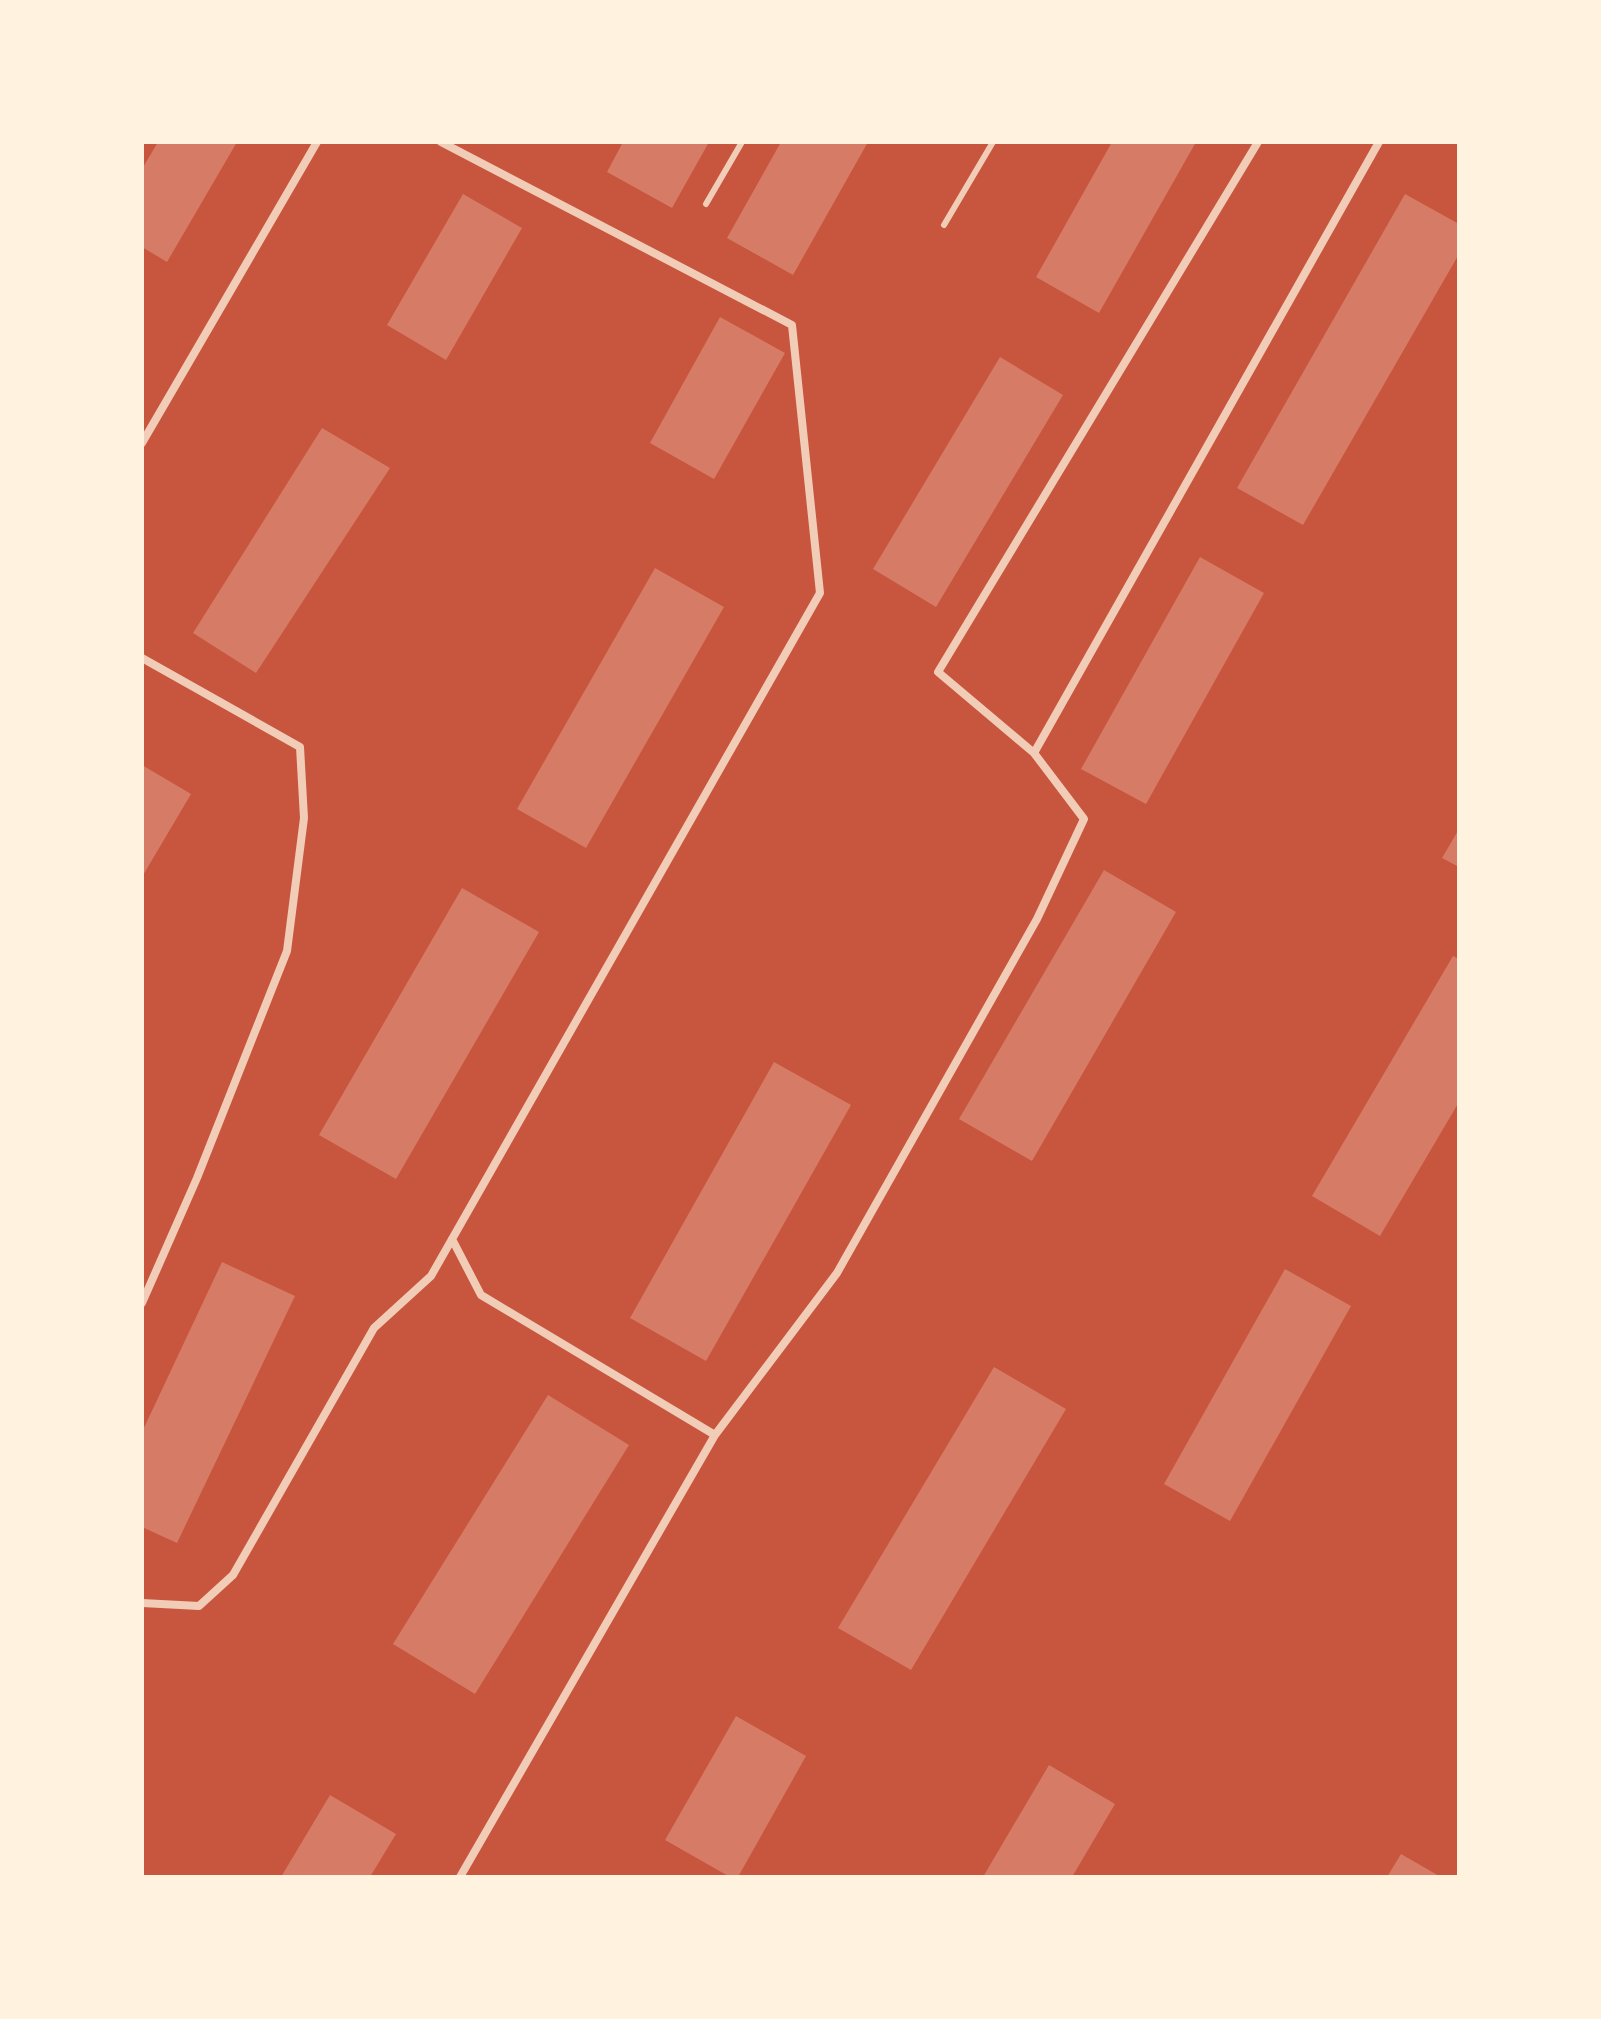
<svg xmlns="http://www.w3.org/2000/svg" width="1601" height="2019" viewBox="0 0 1601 2019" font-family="Rubik,sans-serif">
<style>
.building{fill:#d67c66}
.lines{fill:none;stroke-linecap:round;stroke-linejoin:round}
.service{stroke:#f1ccb7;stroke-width:6}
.minor{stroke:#f1ccb7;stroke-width:8}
</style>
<rect width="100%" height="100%" fill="#c8553d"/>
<!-- building -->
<path class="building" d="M158 142H237L167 262 142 247V169Z
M623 142H709L672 208 607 172Z
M781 142H868L793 275 727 238Z
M1112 142H1196L1099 313 1036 277Z
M463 194 522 228 446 360 387 325Z
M1405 194 1459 224V254L1303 525 1237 488Z
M720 317 785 353 714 479 650 443Z
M1000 357 1063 395 936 607 873 569Z
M322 428 390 468 256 673 193 633Z
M1200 557 1264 593 1146 804 1081 769Z
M655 568 724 607 586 848 517 809Z
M142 765 191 794 142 877Z
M1459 829V867L1442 858Z
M1104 870 1176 912 1032 1161 959 1119Z
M462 888 539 932 396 1179 319 1135Z
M1453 956 1459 959V1102L1380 1236 1312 1196Z
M774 1062 851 1105 706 1361 630 1318Z
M222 1262 295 1296 177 1543 142 1527V1432Z
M1285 1269 1351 1306 1230 1521 1164 1484Z
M994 1367 1066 1409 911 1670 838 1628Z
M548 1395 629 1445 475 1694 393 1644Z
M736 1716 806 1756 738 1877H730L665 1840Z
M1049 1765 1115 1804 1072 1877H983Z
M330 1795 396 1834 370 1877H281Z
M1401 1854 1441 1877H1387Z"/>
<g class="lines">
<!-- service -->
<path class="service" d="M706 204 742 142
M944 225 993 142"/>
<!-- minor -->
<path class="minor" d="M142 443 317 142
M142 658 300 747 304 818 287 951 197 1178 142 1303
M1034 753 1379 142
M452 1239 481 1295 715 1435 837 1273 1037 919 1084 819 1034 753 938 672 1258 142
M142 1603 199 1606 233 1575 374 1328 431 1276 820 593 792 325 441 142
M460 1877 715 1435"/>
</g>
<!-- border -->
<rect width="1601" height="2019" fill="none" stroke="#fff3e0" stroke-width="288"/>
</svg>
